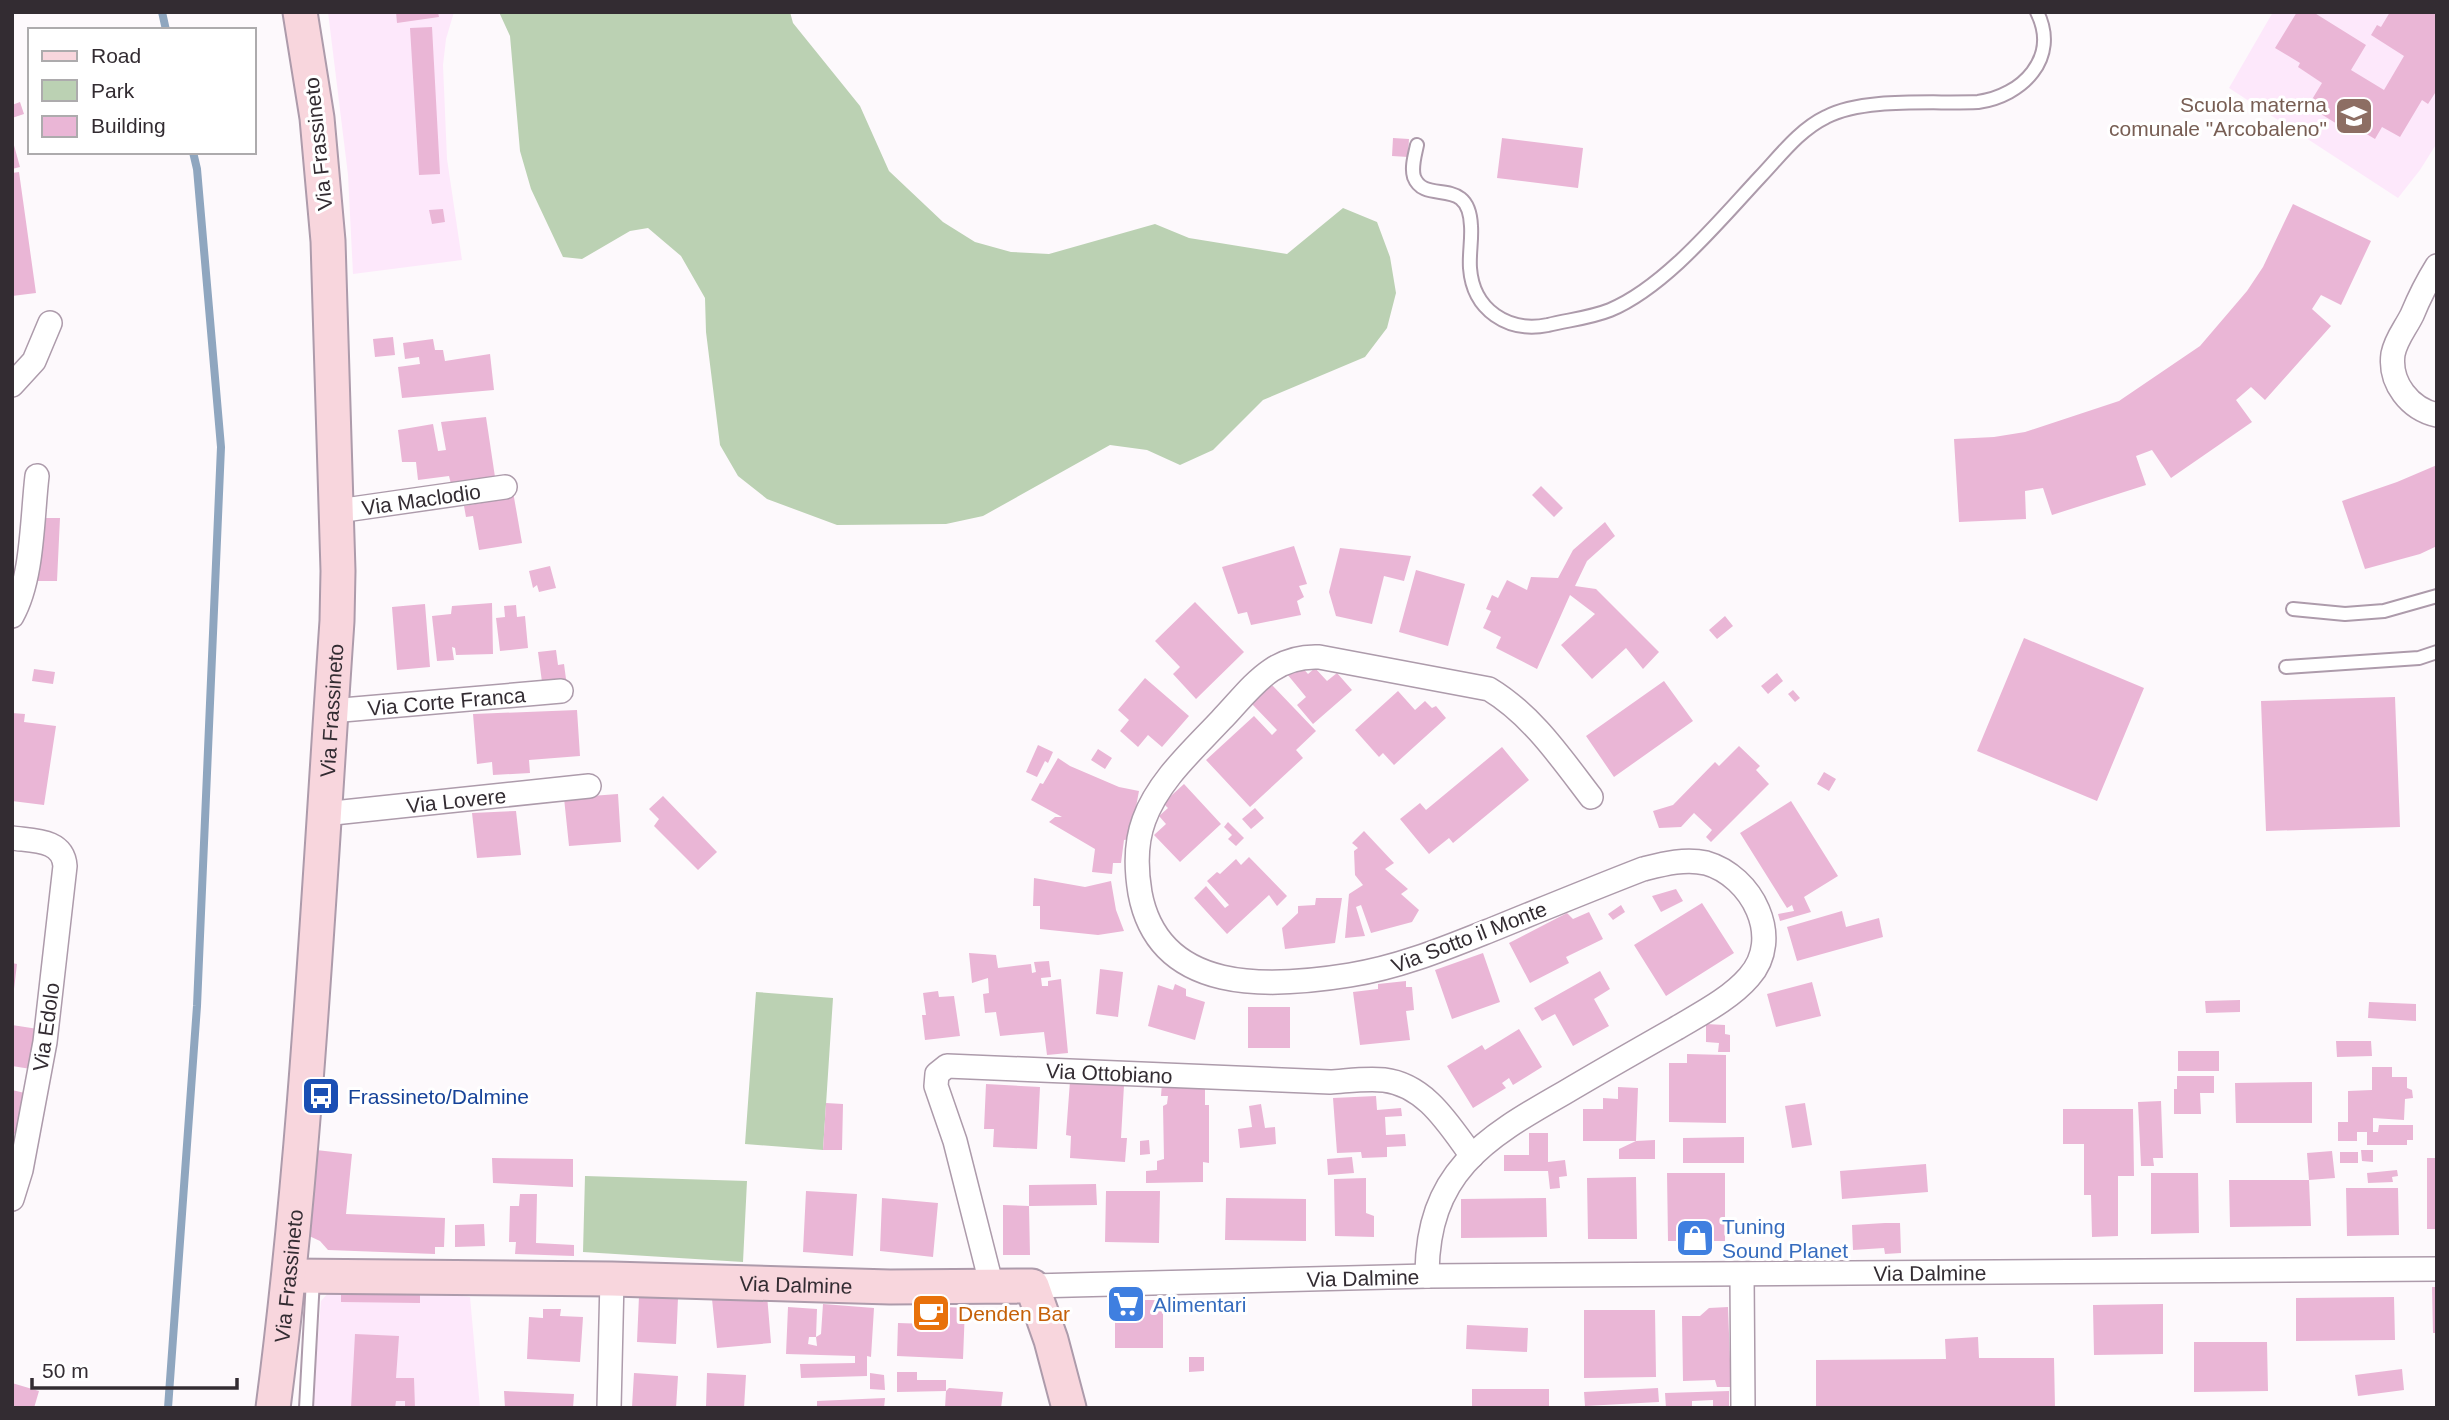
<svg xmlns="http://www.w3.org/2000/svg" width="2449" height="1420" viewBox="0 0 2449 1420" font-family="Arial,sans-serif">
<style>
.built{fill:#fde8fb}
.green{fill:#bbd1b3}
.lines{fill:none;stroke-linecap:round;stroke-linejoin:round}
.stream{stroke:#8fa6bf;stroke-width:8}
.building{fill:#eab6d6}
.lane-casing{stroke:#ad9bab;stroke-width:16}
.street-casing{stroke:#ad9bab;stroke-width:26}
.secondary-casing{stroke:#ad9bab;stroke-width:37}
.lane{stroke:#fff;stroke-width:12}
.street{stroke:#fff;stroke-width:23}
.secondary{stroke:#f8d6dd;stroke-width:33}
.labels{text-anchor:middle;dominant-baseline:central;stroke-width:6;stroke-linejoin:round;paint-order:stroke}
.education-label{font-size:21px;fill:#785e54;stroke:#fff;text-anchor:end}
.street-label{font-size:21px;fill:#332c32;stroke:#fff}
.transit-label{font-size:21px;fill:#164399;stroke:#fff;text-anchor:start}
.shop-label{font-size:21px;fill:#366cbe;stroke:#fff;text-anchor:start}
.food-label{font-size:21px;fill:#c56008;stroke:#fff;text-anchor:start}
</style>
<rect width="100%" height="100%" fill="#fdf9fc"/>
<!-- built -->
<path class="built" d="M328 12H454L446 39 443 65 447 159 462 260 353 274 348 175Z
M2273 12H2437V143L2420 170 2398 198 2229 88Z
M420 1291 470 1297 480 1408H312L321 1301 329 1292Z"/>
<!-- green -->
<path class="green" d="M499 12H790L793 23 860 106 889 171 943 222 975 242 1011 252 1049 254 1155 224 1189 238 1287 254 1343 208 1377 222 1390 257 1396 293 1387 328 1365 357 1263 400 1213 450 1180 465 1147 450 1110 445 983 516 946 524 837 525 767 499 738 476 720 445 706 332 705 298 681 256 648 228 630 231 582 259 563 257 531 189 520 151 510 36Z
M756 992 833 998 823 1150 745 1144Z
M585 1176 747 1181 743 1262 583 1252Z"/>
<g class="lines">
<!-- stream -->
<path class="stream" d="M162 12 166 30
M168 1408 197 1006 221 447 197 169 193 152"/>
</g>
<!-- building -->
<path class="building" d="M396 12H438L439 17 397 23Z
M2297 12H2313L2366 45 2351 70 2384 90 2404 56 2371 35 2377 25 2381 27 2390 12H2437V90L2428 104 2422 100 2400 137 2382 127 2375 139 2358 129 2355 135 2308 106 2322 83 2298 67 2300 63 2275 48Z
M432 27 440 174 419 175 410 28Z
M20 102 24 114 12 118V105Z
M12 138 20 167 12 169Z
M1393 138 1409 139 1408 157 1392 156Z
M1502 138 1583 148 1578 188 1497 178Z
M19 172 36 293 12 296V173Z
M2293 204 2371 241 2341 305 2321 295 2312 309 2331 326 2265 400 2251 387 2236 400 2252 422 2171 478 2152 450 2136 456 2146 485 2052 515 2043 488 2025 491 2026 519 1959 522 1954 439 1994 437 2025 432 2119 401 2200 346 2247 291 2263 267Z
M443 209 445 222 432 224 429 210Z
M393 337 395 355 375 357 373 339Z
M433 339 435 350H443L445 361 490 354 494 390 402 398 398 367 420 364 419 357 405 359 403 343Z
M486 417 495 477 451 484 449 476 418 480 416 462H402L398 430 433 424 438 451 446 450 441 422Z
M2437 465V546L2420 554 2365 569 2342 501 2397 482Z
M512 486 522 543 479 550 473 516 466 517 464 506 481 503 479 492Z
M1541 486 1563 508 1554 517 1532 495Z
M39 518H60L57 581H30Z
M1605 522 1615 536 1587 561 1575 586 1596 589 1659 652 1643 669 1626 648 1592 679 1561 645 1595 614 1570 595 1537 669 1496 648 1501 637 1483 628 1491 611 1486 609 1492 595 1498 598 1507 580 1527 590 1531 577 1558 578 1573 550Z
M1294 546 1307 584 1299 586 1304 597 1297 601 1301 615 1251 625 1247 612 1238 614 1222 567Z
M1340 548 1411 556 1404 581 1384 576 1372 624 1336 616 1329 592Z
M550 566 556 588 539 592 537 585 533 588 529 571Z
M1416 570 1465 584 1448 646 1399 632Z
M1195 602 1244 652 1196 699 1173 674 1180 667 1155 641Z
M492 603 493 654 456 655 455 648 452 647 454 660 437 661 432 616 451 614 452 606Z
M425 604 430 667 397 670 392 607Z
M516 605 517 617 525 616 528 648 500 651 496 618 505 617 504 606Z
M1725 616 1733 626 1717 639 1709 630Z
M2024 638 2144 688 2097 801 1977 751Z
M556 650 558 665 564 664 566 679 542 682 538 652Z
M1299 664 1308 674 1315 668 1327 681 1337 673 1352 690 1313 724 1297 705 1306 697 1287 674Z
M34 669 55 672 53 684 32 681Z
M1777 673 1783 681 1768 694 1761 686Z
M1145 678 1189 716 1162 747 1148 735 1138 747 1120 731 1129 720 1118 710Z
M1664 681 1693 721 1614 777 1586 736Z
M1272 685 1316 731 1296 750 1303 758 1250 807 1206 760 1254 716 1272 735 1277 730 1252 704Z
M1793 690 1800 698 1795 702 1788 694Z
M1398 691 1415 710 1425 701 1432 708 1436 706 1446 718 1394 765 1383 753 1379 757 1355 730Z
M2395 697 2400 827 2266 831 2261 701Z
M577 710 580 756 529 760 530 773 493 775 492 762 477 764 473 714Z
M12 713 25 714 24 722 56 726 44 805 12 801Z
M1038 745 1053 752 1048 763 1045 761 1037 777 1026 772Z
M1739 746 1760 766 1756 770 1769 784 1711 842 1706 837 1712 830 1694 813 1681 827 1659 828 1653 811 1673 805 1715 762 1719 766Z
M1502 747 1529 780 1453 843 1449 838 1429 854 1400 819 1420 803 1426 810Z
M1098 749 1112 758 1105 769 1091 760Z
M1058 758 1070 766 1119 787 1139 791 1130 839 1124 840 1121 863H1113L1112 874 1092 872 1095 849 1049 822 1055 817H1062L1031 800 1040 783 1043 784Z
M1824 772 1836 779 1829 791 1817 784Z
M1184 784 1221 824 1180 862 1154 835 1166 824 1159 816 1168 808 1163 803Z
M618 794 621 842 569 846 564 798Z
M663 796 717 852 698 870 654 826 659 819 649 809Z
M1791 801 1838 876 1804 897 1811 912 1780 921 1778 914 1794 911 1792 905 1787 908 1740 833Z
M1255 808 1264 818 1251 829 1242 819Z
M516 811 521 855 477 858 472 813Z
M1228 822 1244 838 1236 846 1228 839 1232 835 1224 827Z
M1364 831 1394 863 1385 869 1408 889 1401 894 1419 910 1412 922 1371 933 1361 905 1356 907 1365 936 1345 938 1349 894 1363 885 1355 875 1354 851 1358 848 1352 843Z
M1249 857 1287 896 1277 906 1269 895 1227 934 1194 898 1206 886 1225 908 1229 905 1207 881 1217 872 1220 874 1236 859 1241 865Z
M1034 878 1085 887 1111 881 1116 910 1124 931 1098 935 1040 929V906H1033Z
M1676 889 1683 901 1661 912 1652 896Z
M1316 898H1342L1335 943 1285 949 1282 928 1298 913V906L1315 905Z
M1702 903 1734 953 1666 996 1634 945Z
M1621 905 1625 912 1613 920 1608 914Z
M1842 911 1846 927 1879 918 1883 937 1797 961 1787 927Z
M1589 912 1603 939 1566 957 1569 963 1530 983 1509 943 1567 913 1573 919Z
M969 953 996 955 998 968 1031 964 1032 973 1036 972 1034 962 1049 961 1051 977 1041 978 1042 986H1048V981L1061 979 1068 1053 1047 1055 1044 1032 1000 1036 996 1012 985 1013 983 994 989 993 988 978 972 983Z
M1483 953 1500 1002 1452 1019 1435 970Z
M12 963 17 964 14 989H12Z
M1100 969 1123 972 1118 1017 1096 1014Z
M1600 971 1610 989 1594 999 1609 1026 1573 1046 1555 1014 1542 1021 1534 1008Z
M1406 981V987H1412L1414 1010 1406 1011 1410 1040 1360 1045 1353 992 1378 989V984Z
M1812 982 1821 1016 1776 1027 1767 994Z
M1175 984 1186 989V996L1205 1002 1195 1040 1148 1026 1158 985 1173 990Z
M938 991 939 997 954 996 960 1036 925 1040 922 1015H926L923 993Z
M2240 1000V1012L2206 1013 2205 1001Z
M2369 1002 2416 1004V1021L2368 1018Z
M1248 1007H1290V1048H1248Z
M1706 1024 1725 1025V1034L1730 1035V1052H1718L1719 1043 1706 1042Z
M12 1025 38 1029 31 1069 12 1066Z
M1519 1029 1542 1067 1513 1085 1509 1078 1502 1083 1506 1088 1473 1108 1447 1066 1482 1045 1485 1050Z
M2336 1041H2371L2372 1056 2337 1057Z
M2178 1051H2219V1071H2178Z
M1687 1054 1726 1055V1123L1669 1122V1063H1687Z
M2372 1067H2392V1077H2407V1088L2412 1090 2413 1098 2405 1099 2404 1120 2373 1118V1132H2378L2379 1125H2413V1140H2407V1145H2367V1132H2357V1141H2338V1122H2348V1091L2372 1090Z
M2177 1076H2214V1093H2200L2201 1114H2174V1089H2177Z
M1070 1081 1124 1085 1121 1138H1127L1125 1162 1070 1158 1071 1136 1066 1135Z
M2312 1082V1123H2236L2235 1083Z
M1162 1083 1205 1085V1105H1209V1163L1203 1162V1182L1146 1183V1171L1157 1170V1161L1164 1159 1163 1106 1167 1104 1168 1096H1161Z
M986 1084 1040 1087 1037 1149 993 1147 994 1129H984Z
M1618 1087 1638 1088 1636 1141H1583V1109H1603V1098L1618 1099Z
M12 1090 29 1094 20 1135 12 1133Z
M1376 1096 1377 1110 1401 1108 1402 1116 1385 1117 1386 1135 1405 1134 1406 1146 1387 1147V1157L1362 1158 1361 1152 1337 1153 1333 1098Z
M2161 1101 2163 1158H2153L2154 1166H2141L2138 1102Z
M826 1103 843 1104 842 1150H823Z
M1805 1103 1812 1145 1792 1148 1785 1106Z
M1261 1104 1265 1128 1275 1127 1276 1144 1240 1148 1238 1129 1252 1127 1249 1106Z
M2063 1109H2133L2134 1176H2118V1236L2092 1237 2091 1195H2084V1144H2063Z
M1529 1133H1548V1162L1565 1160 1567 1176 1559 1177 1560 1188 1550 1189 1548 1171H1504V1155H1529Z
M1744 1137V1163H1683V1138Z
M1149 1140 1150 1154 1140 1155V1141Z
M1655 1140V1159H1619V1149L1636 1141Z
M316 1150 352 1154 346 1214 445 1218 444 1247H435V1254L328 1250 320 1241 307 1235Z
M2361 1150H2373V1162L2362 1161Z
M2332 1151 2335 1178 2309 1180 2307 1153Z
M2340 1152H2358V1163H2340Z
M1352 1157 1354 1173 1328 1175 1327 1159Z
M492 1158 573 1159V1187L493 1183Z
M2427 1158H2437V1229H2427Z
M1926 1164 1928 1192 1842 1199 1840 1171Z
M2397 1170 2398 1176 2392 1177 2393 1182 2368 1183 2367 1173Z
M1667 1173H1725V1241H1668Z
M2151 1173H2198L2199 1233 2151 1234Z
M1636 1177 1637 1239H1588L1587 1178Z
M1366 1178V1213L1374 1216V1237L1335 1236 1334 1179Z
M2229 1180H2309L2311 1226 2230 1227Z
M1096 1184 1097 1205 1029 1206 1030 1255H1003V1205L1029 1206V1185Z
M2346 1188H2398L2399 1235 2347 1236Z
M806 1191 857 1194 853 1256 803 1252Z
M1106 1191H1160L1159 1243 1105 1242Z
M520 1194H537L536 1243 574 1245V1256L515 1254 516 1242H509L510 1206H519Z
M882 1198 938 1203 933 1257 880 1251Z
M1226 1198 1306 1199V1241L1225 1240Z
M1546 1198 1547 1237 1461 1238V1199Z
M1885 1223H1900L1901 1253 1885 1254 1884 1248 1853 1250 1852 1225Z
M484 1224 485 1246 455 1247V1225Z
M2432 1287H2437V1333H2433Z
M341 1289 420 1291V1303L341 1302Z
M767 1295 771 1343 717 1348 712 1299Z
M639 1296 678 1298 676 1344 637 1342Z
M2394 1297 2395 1340 2296 1341V1298Z
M1115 1300H1163V1348H1115Z
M823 1304 874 1308 871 1357 867 1356V1376L801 1378 800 1364 855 1363V1356L786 1354 788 1307 817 1309 816 1337H809L808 1344 817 1346 816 1337 821 1334Z
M2163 1304V1354L2094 1355 2093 1305Z
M927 1306 965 1308 963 1359 897 1356 898 1323 927 1324Z
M1728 1307 1731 1387H1717L1715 1380 1683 1381 1682 1316H1700L1709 1308Z
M543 1309H561L560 1316 583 1317 580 1362 527 1359 529 1317 543 1318Z
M1584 1310H1655L1656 1377 1584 1378Z
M1467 1325 1528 1328 1527 1352 1466 1349Z
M355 1334 399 1336 396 1378H414L415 1408H405V1401H396L395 1408H351Z
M1978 1337 1979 1358H2054L2055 1408H1816V1360L1946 1359 1945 1339Z
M2194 1342H2267L2268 1391 2194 1392Z
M1189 1357H1204V1371L1189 1372Z
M2402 1369 2404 1390 2358 1396 2355 1375Z
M897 1372H917V1380H946V1391L949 1388 1003 1392 1001 1408H945L946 1391 897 1392Z
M634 1373 678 1376 676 1408 632 1407Z
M707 1373 746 1375 744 1408 706 1406Z
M870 1373 884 1375 885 1390 870 1389Z
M12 1383 39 1391 34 1408H12Z
M1658 1388 1659 1402 1585 1406 1584 1392Z
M1472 1389H1549V1408H1472Z
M504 1391 574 1394 573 1408H505Z
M1729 1391V1407L1713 1408V1400L1692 1401V1408H1666L1665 1393Z
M885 1398 884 1408H817V1401Z"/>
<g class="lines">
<defs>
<path id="lane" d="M1417 145C1415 155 1411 167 1414 177 1425 206 1469 174 1471 226 1472 240 1469 254 1470 268 1473 310 1508 333 1548 325 1568 320 1590 318 1610 310 1665 287 1719 221 1760 177 1780 156 1799 130 1826 117 1864 97 1934 104 1978 102 2022 96 2060 58 2037 12
M2293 609 2345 614 2384 611 2437 596
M2286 667 2419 658 2437 652
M306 1408 313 1279"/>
<g id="street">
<path d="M2437 266C2427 282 2419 298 2412 315 2405 329 2396 339 2393 354 2389 383 2410 409 2437 415"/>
<path d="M12 385 34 361 50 323"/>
<path id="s1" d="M338 511 505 487"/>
<path d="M12 616C33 579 32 518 37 476"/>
<path id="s2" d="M331 711 561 691"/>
<path id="s3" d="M324 814 589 786"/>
<path d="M12 838C33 841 63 839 65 866L45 1042 21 1170 12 1199"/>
<path d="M1742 1275 1743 1408"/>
<path d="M1427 1276C1427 1173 1483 1139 1564 1093 1601 1071 1638 1050 1675 1029 1700 1014 1730 999 1749 977 1784 938 1752 876 1706 863 1685 858 1663 864 1643 869 1594 888 1545 908 1496 928 1448 947 1401 967 1350 975 1270 988 1159 995 1140 893 1136 869 1135 844 1144 820 1158 781 1193 750 1221 720 1251 689 1271 655 1319 657L1489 689C1532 715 1561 758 1591 797"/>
<path id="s4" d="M1032 1286 1427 1276 2437 1269"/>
<path id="s5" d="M992 1287 955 1141 936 1086 937 1074 947 1066 1330 1082C1347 1081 1367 1078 1384 1080 1426 1085 1449 1125 1472 1156"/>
<path d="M609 1408 612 1279"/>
</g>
<g id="secondary">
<path id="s6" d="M290 1276 612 1279 890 1287 1032 1286 1051 1340 1069 1408"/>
<path id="s7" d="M273 1408C307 1147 319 883 337 621L338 571 328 241 317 118 300 12"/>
</g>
</defs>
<!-- lane casing -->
<use href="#lane" class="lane-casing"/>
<!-- street casing -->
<use href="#street" class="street-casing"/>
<!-- secondary casing -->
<use href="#secondary" class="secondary-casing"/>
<!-- lane -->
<use href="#lane" class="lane"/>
<!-- street -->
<use href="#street" class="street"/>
<!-- secondary -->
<use href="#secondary" class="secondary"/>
</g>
<!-- icons -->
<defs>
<symbol id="school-square" viewBox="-11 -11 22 22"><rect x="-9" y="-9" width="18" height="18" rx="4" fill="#8d6e63" stroke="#fff"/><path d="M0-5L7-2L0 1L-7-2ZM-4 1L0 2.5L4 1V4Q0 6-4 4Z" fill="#fff"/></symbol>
<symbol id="bus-square" viewBox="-11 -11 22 22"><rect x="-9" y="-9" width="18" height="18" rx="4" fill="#1a4fb4" stroke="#fff"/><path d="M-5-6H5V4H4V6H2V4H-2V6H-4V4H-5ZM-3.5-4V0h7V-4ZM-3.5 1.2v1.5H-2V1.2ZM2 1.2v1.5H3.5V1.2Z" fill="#fff"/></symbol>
<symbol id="shop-square" viewBox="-11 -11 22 22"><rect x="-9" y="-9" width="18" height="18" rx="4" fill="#3f7fe0" stroke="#fff"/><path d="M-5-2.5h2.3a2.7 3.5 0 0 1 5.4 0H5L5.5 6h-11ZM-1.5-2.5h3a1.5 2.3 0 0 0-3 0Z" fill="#fff"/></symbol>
<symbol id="supermarket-square" viewBox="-11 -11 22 22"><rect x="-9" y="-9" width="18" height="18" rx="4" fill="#3f7fe0" stroke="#fff"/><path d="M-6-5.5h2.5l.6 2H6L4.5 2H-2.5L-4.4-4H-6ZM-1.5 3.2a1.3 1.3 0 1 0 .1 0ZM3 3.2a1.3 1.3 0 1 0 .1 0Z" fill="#fff"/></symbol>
<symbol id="cafe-square" viewBox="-11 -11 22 22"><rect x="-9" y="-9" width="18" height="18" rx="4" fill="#e8710a" stroke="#fff"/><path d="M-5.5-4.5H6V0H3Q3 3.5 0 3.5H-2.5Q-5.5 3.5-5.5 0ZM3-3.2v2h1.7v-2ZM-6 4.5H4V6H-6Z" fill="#fff"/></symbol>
</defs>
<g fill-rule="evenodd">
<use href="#school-square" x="2332" y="94" width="44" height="44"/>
<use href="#bus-square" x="299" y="1074" width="44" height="44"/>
<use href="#shop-square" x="1673" y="1216" width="44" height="44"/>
<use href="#supermarket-square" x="1104" y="1282" width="44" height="44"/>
<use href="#cafe-square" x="909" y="1291" width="44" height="44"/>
</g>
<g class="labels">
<!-- education labels -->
<g class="education-label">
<text x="2327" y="104">Scuola materna<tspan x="2327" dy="24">comunale "Arcobaleno"</tspan></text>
</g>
<!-- street labels -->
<g class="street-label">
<text transform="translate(318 144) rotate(-96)">Via Frassineto</text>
<text stroke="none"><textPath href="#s1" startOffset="84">Via Maclodio</textPath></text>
<text stroke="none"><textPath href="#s2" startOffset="116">Via Corte Franca</textPath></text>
<text stroke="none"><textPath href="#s7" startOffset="700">Via Frassineto</textPath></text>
<text stroke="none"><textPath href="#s3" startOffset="133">Via Lovere</textPath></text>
<text transform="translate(1469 937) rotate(-21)">Via Sotto il Monte</text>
<text transform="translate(46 1027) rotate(-82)">Via Edolo</text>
<text stroke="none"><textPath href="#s5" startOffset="396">Via Ottobiano</textPath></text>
<text stroke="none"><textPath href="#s4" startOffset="898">Via Dalmine</textPath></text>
<text stroke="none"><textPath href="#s7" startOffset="133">Via Frassineto</textPath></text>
<text stroke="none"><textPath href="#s4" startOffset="331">Via Dalmine</textPath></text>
<text stroke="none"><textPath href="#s6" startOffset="506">Via Dalmine</textPath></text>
</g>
<!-- transit labels -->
<g class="transit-label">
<text x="348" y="1096">Frassineto/Dalmine</text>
</g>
<!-- shop labels -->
<g class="shop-label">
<text x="1722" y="1226">Tuning<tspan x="1722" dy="24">Sound Planet</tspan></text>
<text x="1153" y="1304">Alimentari</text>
</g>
<!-- food labels -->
<g class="food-label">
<text x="958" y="1313">Denden Bar</text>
</g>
</g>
<!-- border -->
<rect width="2449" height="1420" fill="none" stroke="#332c32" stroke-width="28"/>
<!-- legend -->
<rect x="28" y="28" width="228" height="126" fill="#ffffff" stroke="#adabad" stroke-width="2"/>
<rect x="42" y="51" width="35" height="10" fill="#f8d6dd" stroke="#adabad" stroke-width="2"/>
<text x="91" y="63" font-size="21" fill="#332c32">Road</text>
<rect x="42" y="80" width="35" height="21" fill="#bbd1b3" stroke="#adabad" stroke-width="2"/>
<text x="91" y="98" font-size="21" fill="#332c32">Park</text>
<rect x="42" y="116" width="35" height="21" fill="#eab6d6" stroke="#adabad" stroke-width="2"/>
<text x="91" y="133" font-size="21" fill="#332c32">Building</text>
<!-- scale -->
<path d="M32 1378v10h205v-10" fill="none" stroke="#332c32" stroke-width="3.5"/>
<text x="42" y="1378" font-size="21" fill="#332c32" stroke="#ffffff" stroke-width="5" paint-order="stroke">50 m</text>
</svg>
